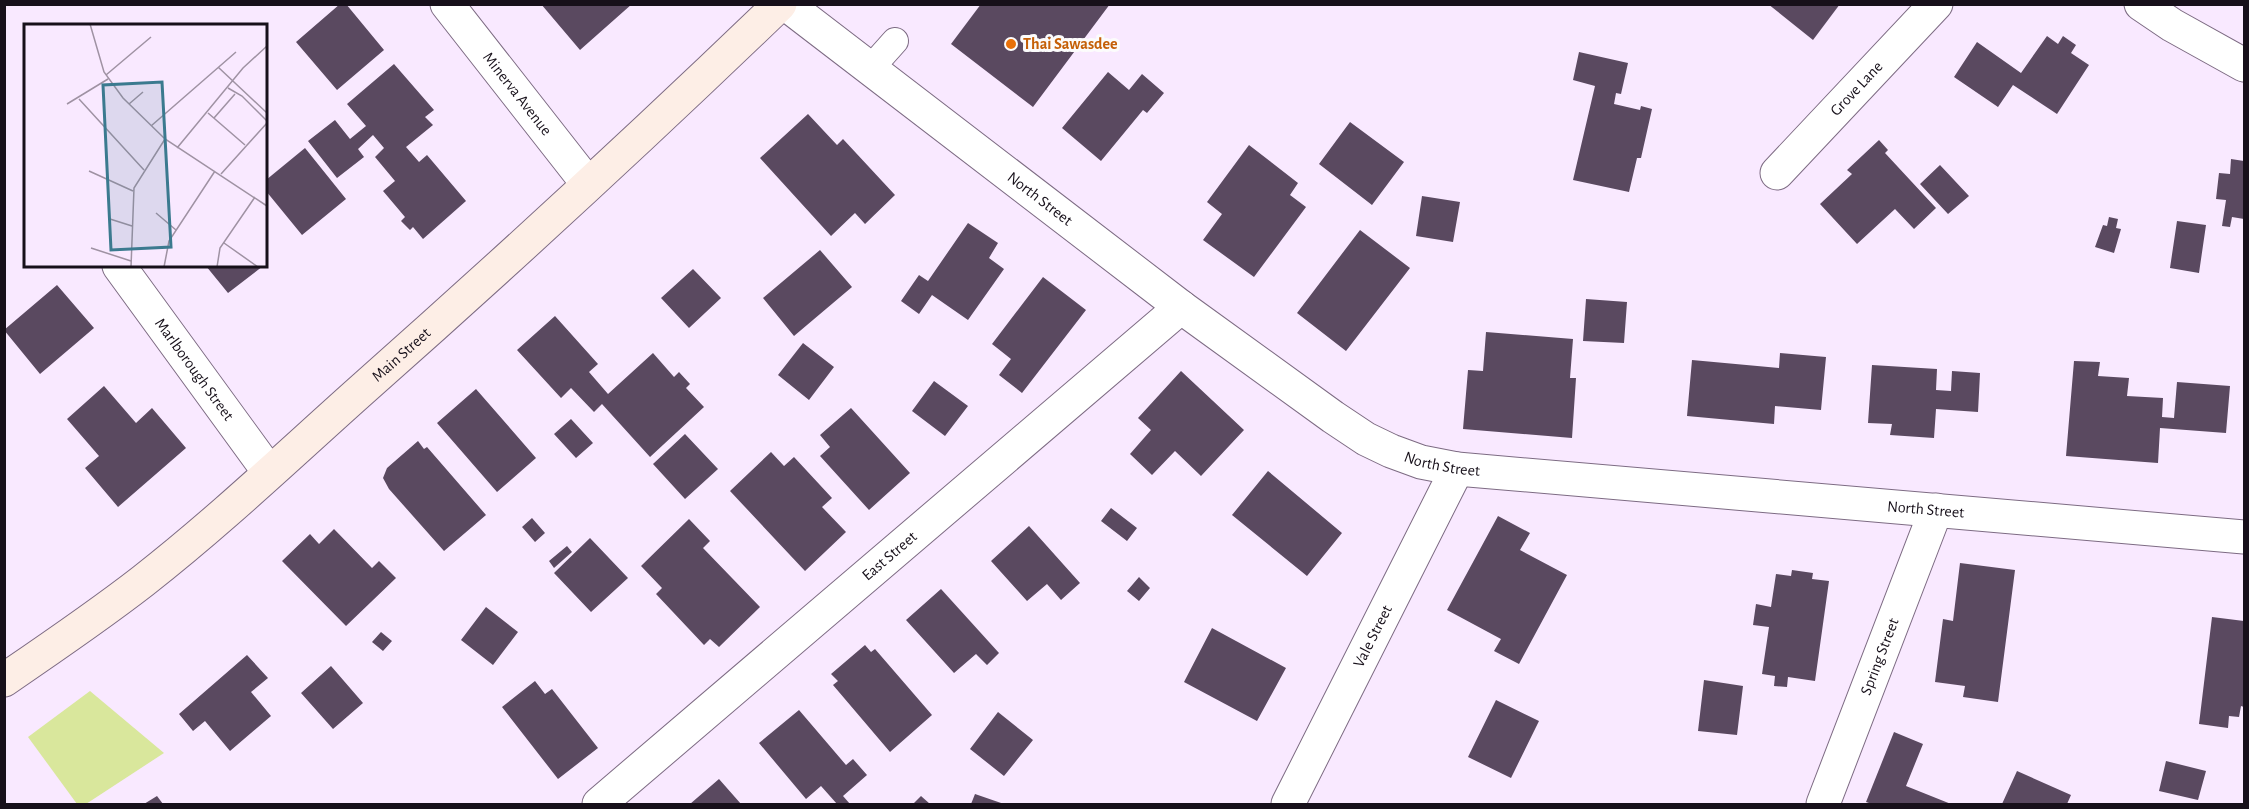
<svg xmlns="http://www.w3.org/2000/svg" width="2249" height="809" viewBox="0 0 2249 809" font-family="'Alegreya Sans',sans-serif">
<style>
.green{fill:#d9e79c}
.building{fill:#5a4960}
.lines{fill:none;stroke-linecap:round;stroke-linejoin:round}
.service-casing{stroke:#7d6b83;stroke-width:28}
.minor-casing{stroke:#7d6b83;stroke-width:35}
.secondary-casing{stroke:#7d6b83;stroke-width:35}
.service{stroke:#fff;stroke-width:26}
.minor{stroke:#fff;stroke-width:33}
.secondary{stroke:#fdeee6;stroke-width:33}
.food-dot{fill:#e8710a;stroke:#fcfcfc;stroke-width:2}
.labels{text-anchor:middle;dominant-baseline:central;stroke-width:6;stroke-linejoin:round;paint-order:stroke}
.food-label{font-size:16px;font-weight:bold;fill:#c56008;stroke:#fcfcfc;text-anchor:start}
.street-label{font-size:16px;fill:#17101a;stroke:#fcfcfc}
.inset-road{fill:none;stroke:#9f92a3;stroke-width:1.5}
.view{fill:#3b7a8f;fill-opacity:0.15;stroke:#3b7a8f;stroke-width:3}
.inset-edge{fill:none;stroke:#17101a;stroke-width:3}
</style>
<rect width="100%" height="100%" fill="#f9e9ff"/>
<!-- green -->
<path class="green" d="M90 691 164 753 86 804H77L28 737Z"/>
<!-- building -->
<path class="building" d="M340 4H346L384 50 337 90 296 42Z
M541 4H632L580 50Z
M981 4H1110L1033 107 951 44Z
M1768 4H1840L1813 40Z
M2047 36 2058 44 2063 36 2076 45 2071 53 2089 65 2057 114 2013 85 1998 107 1954 77 1977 42 2021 73Z
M1579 52 1628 63 1621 94 1616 93 1614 104 1640 110 1641 106 1652 109 1641 158H1637L1629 192 1573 180 1595 86 1573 80Z
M394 64 434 110 425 117 433 125 406 147 419 162 427 155 466 201 423 239 413 227 410 230 401 221 405 217 383 191 395 181 375 157 384 148 373 135 358 149 364 157 337 178 308 141 335 120 350 139 366 126 347 104Z
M1108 72 1129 90 1142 74 1164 93 1147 113 1143 110 1101 161 1062 128Z
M808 114 837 145 843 139 895 195 865 224 855 213 831 236 760 158Z
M1350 122 1404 162 1372 205 1319 164Z
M1879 140 1888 150 1885 153 1936 208 1914 229 1895 209 1857 244 1820 204 1852 174 1847 170Z
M1249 145 1298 183 1290 195 1306 207 1254 277 1203 240 1222 214 1207 202Z
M305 148 346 199 302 235 266 191V180Z
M2231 159 2244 161V219L2232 217 2230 227 2222 226 2226 200 2216 199 2219 173 2230 174Z
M1940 165 1969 196 1948 214 1920 184Z
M1422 196 1460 202 1453 242 1416 236Z
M2109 217 2118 219 2116 228 2121 229 2114 253 2095 247 2103 225 2107 226Z
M2177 221 2206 225 2199 273 2170 268Z
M968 223 998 243 989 258 1004 269 968 320 932 295 919 314 901 301 919 275 928 281Z
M1360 230 1410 268 1346 351 1297 313Z
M820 250 852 287 794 336 763 298Z
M206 266H263L228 293Z
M693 269 721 298 689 328 661 298Z
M1043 277 1086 310 1022 393 999 375 1011 359 992 344Z
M57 285 94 328 40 374 4 330Z
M1586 299 1627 302 1624 343 1583 341Z
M555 316 598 364 589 372 608 394 653 353 674 377 679 372 690 384 686 388 704 407 650 457 602 404 594 412 571 388 561 398 517 350Z
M1486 332 1573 339 1570 378H1576L1572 438 1463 429 1468 370 1483 371Z
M803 343 834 367 809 400 778 375Z
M1780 353 1826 357 1821 410 1775 406 1774 424 1687 416 1692 360 1779 368Z
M2074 361 2100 362 2098 376 2129 378 2127 396 2163 398 2162 417 2174 418 2177 382 2230 386 2226 433 2160 428 2158 463 2066 456Z
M1872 365 1937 369 1936 390 1951 391 1952 371 1980 373 1978 412 1936 409 1934 438 1890 435 1892 424 1868 423Z
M1181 371 1244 430 1201 476 1175 451 1152 475 1130 454 1151 430 1138 418Z
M934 381 968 406 945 436 912 411Z
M104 386 136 423 152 408 186 448 118 507 85 468 99 456 67 419Z
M476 389 536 458 497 492 437 423Z
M851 408 910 473 869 510 820 456 830 447 820 435Z
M571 419 593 443 576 458 554 434Z
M685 434 718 469 685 499 653 464Z
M418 441 424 449 427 447 486 515 444 551 389 489 383 478 387 468Z
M771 452 784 466 794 457 832 498 822 507 846 532 805 571 730 491Z
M1268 471 1342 533 1307 576 1232 515Z
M1111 508 1137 528 1127 541 1101 521Z
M1498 516 1530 533 1520 550 1567 575 1519 664 1494 651 1501 639 1447 610Z
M532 518 545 533 535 542 522 527Z
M689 519 710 541 703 548 760 607 719 647 710 639 704 645 656 594 662 588 641 566Z
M1029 526 1080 583 1061 600 1047 584 1027 601 991 561Z
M334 529 372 568 379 561 396 578 346 626 282 561 310 534 319 544Z
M590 538 628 578 591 612 554 573Z
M567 546 572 552 554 568 549 561Z
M1960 563 2015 570 1998 702 1963 697 1965 686 1935 682 1943 619 1953 621Z
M1792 570 1813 573 1812 579 1829 581 1815 681 1788 677 1787 687 1774 686 1775 676 1762 674 1769 627 1753 625 1756 604 1771 607 1776 574 1791 576Z
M1139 577 1150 588 1139 601 1127 591Z
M941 589 999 653 987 665 976 654 954 673 906 620Z
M486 607 518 632 493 665 461 640Z
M2212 617 2244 621V707L2241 706 2239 717 2229 716 2228 728 2199 724Z
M1212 628 1286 668 1257 721 1184 682Z
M381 632 392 641 383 651 372 642Z
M865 645 871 652 875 649 932 715 890 752 833 685 838 681 831 674Z
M247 655 268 678 251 692 271 716 230 751 205 721 193 731 179 714Z
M331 666 363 703 333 729 301 693Z
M1704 680 1743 686 1737 735 1698 731Z
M535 681 545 694 552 689 598 748 558 779 502 707Z
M1496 700 1539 721 1511 778 1468 757Z
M799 710 846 765 853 759 867 775 843 796 850 804H837L821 786 806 799 759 743Z
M998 712 1033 740 1004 776 970 749Z
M1894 732 1923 744 1906 786 1951 804H1872L1866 802Z
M2166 761 2206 771 2198 800 2159 791Z
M2017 771 2071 795 2067 804H2002Z
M719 779 741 804H690Z
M975 794 1004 804H971Z
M157 796 163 804H144Z
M921 796 930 804H913Z"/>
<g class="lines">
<defs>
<path id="service" d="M870 69 895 41"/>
<g id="minor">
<path id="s1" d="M447 4 588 184"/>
<path id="s2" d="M786 4 1181 307 1333 417 1366 439 1391 451 1421 462 1457 469 2244 537"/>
<path d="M2141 4 2172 25 2244 65"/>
<path id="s3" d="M1777 173 1936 4"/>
<path id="s4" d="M119 266 269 472"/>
<path id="s5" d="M599 804 1181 307"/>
<path id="s6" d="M1288 804 1457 469"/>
<path id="s7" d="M1823 804 1936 510"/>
</g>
<g id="secondary">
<path id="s8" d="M4 680C51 648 98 616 143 581 221 520 292 452 365 387 506 262 644 135 780 4"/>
</g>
</defs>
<!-- service casing -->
<use href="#service" class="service-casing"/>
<!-- minor casing -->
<use href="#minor" class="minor-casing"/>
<!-- secondary casing -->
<use href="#secondary" class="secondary-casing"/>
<!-- service -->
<use href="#service" class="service"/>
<!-- minor -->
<use href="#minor" class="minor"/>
<!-- secondary -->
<use href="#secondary" class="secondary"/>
</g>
<!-- markers -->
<circle class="food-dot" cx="1011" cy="44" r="6"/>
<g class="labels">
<!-- food labels -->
<g class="food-label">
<text x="1023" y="44">Thai Sawasdee</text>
</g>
<!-- street labels -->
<g class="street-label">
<text stroke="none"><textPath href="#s3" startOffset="116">Grove Lane</textPath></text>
<text stroke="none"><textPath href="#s1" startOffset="114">Minerva Avenue</textPath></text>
<text stroke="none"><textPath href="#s2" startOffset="320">North Street</textPath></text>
<text stroke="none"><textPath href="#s8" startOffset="514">Main Street</textPath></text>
<text stroke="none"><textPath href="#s4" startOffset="128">Marlborough Street</textPath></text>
<text stroke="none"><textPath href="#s2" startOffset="806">North Street</textPath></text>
<text stroke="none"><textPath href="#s2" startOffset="1292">North Street</textPath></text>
<text stroke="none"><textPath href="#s5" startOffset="382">East Street</textPath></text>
<text stroke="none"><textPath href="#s6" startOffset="188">Vale Street</textPath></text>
<text stroke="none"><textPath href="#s7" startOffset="158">Spring Street</textPath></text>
</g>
</g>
<!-- overview -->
<g transform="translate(24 24)">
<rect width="243" height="243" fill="#f9e9ff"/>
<path class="inset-road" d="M66 0 80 48 99 74 141 115 243 182M194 43 243 89M82 51 127 13M204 64 218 72 243 97M55 75 120 146M43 80 84 55M105 80 119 68M184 89 221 121M190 94 211 70M127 102 212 28M153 124 219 44 243 22M65 147 109 167M197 150 243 99M132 189 152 206M86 195 108 202M200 219 234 243M67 224 107 237M107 243 110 164 141 115M140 243 145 217 191 147M193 243 196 224 231 173"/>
<path class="view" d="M138 58 147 223 87 226 79 61Z"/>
<rect width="243" height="243" class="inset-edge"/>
</g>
<!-- border -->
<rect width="2249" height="809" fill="none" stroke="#17101a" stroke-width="12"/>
</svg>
